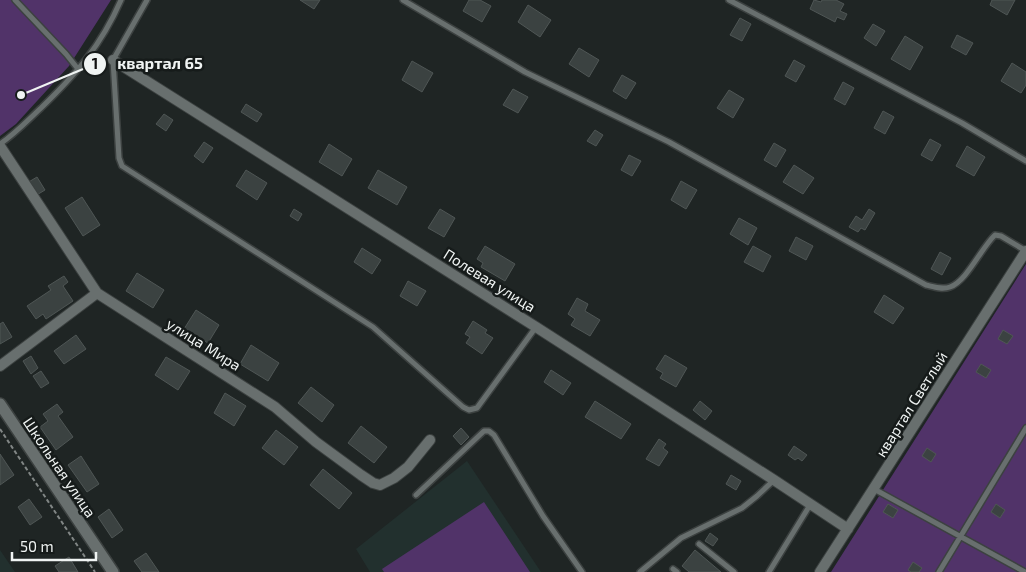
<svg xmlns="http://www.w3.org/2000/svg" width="1026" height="572" viewBox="0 0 1026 572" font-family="'Exo 2',sans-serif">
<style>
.built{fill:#22302e}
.green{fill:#513369}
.building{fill:#3b4241;stroke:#4f5655}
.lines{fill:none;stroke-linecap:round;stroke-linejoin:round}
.service-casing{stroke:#3c4140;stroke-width:8}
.minor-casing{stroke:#3c4140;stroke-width:12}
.tertiary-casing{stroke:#3c4140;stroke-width:14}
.path{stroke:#818685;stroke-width:2;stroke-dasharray:4 2.5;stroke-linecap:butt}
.service{stroke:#686f6e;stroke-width:5}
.minor{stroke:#686f6e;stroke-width:10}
.tertiary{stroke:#686f6e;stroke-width:11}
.labels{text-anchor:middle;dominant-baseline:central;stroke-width:5;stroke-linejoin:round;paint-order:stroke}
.street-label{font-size:15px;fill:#f0f4f3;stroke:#161b1a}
.leader{fill:none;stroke:#f0f4f3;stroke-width:2}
.callout-dot{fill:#f0f4f3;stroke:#161b1a;stroke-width:2}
.mark-label{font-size:15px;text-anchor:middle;font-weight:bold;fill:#111}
.callout-label{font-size:16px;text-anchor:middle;font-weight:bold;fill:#f0f4f3;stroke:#161b1a;stroke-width:5;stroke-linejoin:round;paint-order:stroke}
</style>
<rect width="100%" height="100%" fill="#1f2524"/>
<!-- built -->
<path class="built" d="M467 461 541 572H370L356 549Z
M0 550 15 572H0Z"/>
<!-- green -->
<path class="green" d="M0 0H111L69 66 16 124 0 136Z
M1026 264V572H831Z
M484 502 530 572H384L382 569Z"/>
<!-- building -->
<path class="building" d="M300 0H320L314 9Z
M469 0H480L491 6 482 22 463 11Z
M814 0 821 2 822 0H836L844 4 840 11 847 14 844 20 837 17 835 22 810 9Z
M992 0H1015L1007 15 990 5Z
M528 5 551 20 540 37 518 22Z
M740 18 751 24 742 41 730 35Z
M873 24 885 31 876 46 864 38Z
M957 35 973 43 966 55 951 47Z
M905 36 923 47 910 70 891 59Z
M579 48 599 60 589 77 569 64Z
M794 60 805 66 796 82 785 76Z
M412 61 433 73 422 92 402 80Z
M1012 63 1026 72V85L1021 93 1001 81Z
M622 75 636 83 626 99 613 91Z
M843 82 854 88 845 105 834 99Z
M513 89 528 97 518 113 503 105Z
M729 90 744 99 733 118 717 108Z
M246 104 262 114 257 122 241 112Z
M883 111 894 117 885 134 874 128Z
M164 114 173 120 166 131 156 124Z
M595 130 603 135 596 146 587 141Z
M930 139 941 145 932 161 921 155Z
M204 142 213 148 203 163 194 156Z
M774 143 786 150 776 167 764 160Z
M329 144 352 159 342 176 319 162Z
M967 146 985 157 974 176 956 166Z
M629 155 641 161 632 176 621 170Z
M794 165 814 178 803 194 783 182Z
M246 170 267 183 257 200 236 186Z
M378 170 407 187 397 205 368 188Z
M37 177 45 190 35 196 27 183Z
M681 181 697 190 686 209 671 200Z
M82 197 100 225 83 236 65 208Z
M294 209 302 214 298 221 290 216Z
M440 209 455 218 444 237 428 228Z
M869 209 875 213 865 230 861 228 858 232 849 227 856 216 862 220Z
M739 218 757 228 748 245 730 234Z
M796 237 813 246 806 260 789 251Z
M485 246 515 264 505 281 481 267 483 263 477 259Z
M753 246 771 256 763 272 744 262Z
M362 248 381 260 372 274 354 262Z
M940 252 951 258 942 275 931 269Z
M137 273 164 290 153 308 126 291Z
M64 276 68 282 63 286 73 301 46 319 43 314 36 319 27 306 51 290 48 286Z
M408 281 426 291 417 306 400 296Z
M884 295 904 308 893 324 874 312Z
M577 298 588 304 585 311 600 320 590 336 571 325 575 319 568 314Z
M196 310 219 325 208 343 184 329Z
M473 321 487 330 485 333 493 338 482 354 466 343 470 337 465 334Z
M3 322 12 337 0 344V324Z
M1003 330 1013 336 1007 344 998 339Z
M76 335 86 349 64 364 54 351Z
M251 345 279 363 268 381 240 364Z
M665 355 687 368 676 387 660 378 663 373 656 369Z
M31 356 38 368 31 374 23 361Z
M166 357 190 371 178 390 155 375Z
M981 364 991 370 986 378 976 372Z
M551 370 571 383 563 395 544 382Z
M41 371 49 383 41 388 33 376Z
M311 387 334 405 322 422 298 403Z
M225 393 246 406 234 426 214 413Z
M595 401 631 424 621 439 585 417Z
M700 401 712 411 705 420 693 410Z
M57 404 63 412 58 416 73 437 56 450 40 427 48 421 43 414Z
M361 426 387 447 374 463 348 443Z
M461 428 469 437 461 445 453 436Z
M276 430 298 447 284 465 262 448Z
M659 439 666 444 663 448 668 452 659 466 646 459Z
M794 446 807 455 802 461 798 458 795 460 788 455Z
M927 448 936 454 931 462 922 456Z
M0 454 14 475 0 485Z
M81 456 99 484 87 492 68 465Z
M323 469 352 493 339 509 310 485Z
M731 475 741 481 736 490 726 484Z
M29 499 42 517 30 525 18 507Z
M888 504 898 510 893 518 883 512Z
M996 504 1005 510 1000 518 991 512Z
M109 509 123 530 112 538 98 517Z
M710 533 718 539 713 546 705 541Z
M695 550 721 572H689L682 566Z
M146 553 159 572H142L134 561Z
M69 557 78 572H59L55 566Z
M913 562 922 568 919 572H911L908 570Z"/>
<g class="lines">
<defs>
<path id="service" d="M15 0 66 54 78 69
M147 0 113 60 119 158 122 166 373 327 463 407 469 410 477 408 536 327
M403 0 525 72 669 142 926 285C934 287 942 290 950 287 967 281 981 248 995 235L1001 236 1026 251
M729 0 962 123 1026 161
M0 144C15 134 27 121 41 108 76 74 101 46 121 0
M874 489 1025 572
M416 495 484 431H489L494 435 543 516 582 572
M699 544 734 572
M673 569 677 572
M640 572 681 538 742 508 757 496 774 480
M769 572 810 505
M939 572 1026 428"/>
<path id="minor" d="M113 60 536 327 774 480 848 529
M0 146 97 293 275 407 316 442 361 475 373 483 380 485 394 478 408 467 430 440
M0 366 97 293
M820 572 1026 251"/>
<path id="tertiary" d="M0 404 113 572"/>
</defs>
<!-- service casing -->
<use href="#service" class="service-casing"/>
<!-- minor casing -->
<use href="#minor" class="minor-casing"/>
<!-- tertiary casing -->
<use href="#tertiary" class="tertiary-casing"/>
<!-- path -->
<path class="path" d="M0 429 95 572"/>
<!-- service -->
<use href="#service" class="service"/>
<!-- minor -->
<use href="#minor" class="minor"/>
<!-- tertiary -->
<use href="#tertiary" class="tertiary"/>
</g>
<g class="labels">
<!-- street labels -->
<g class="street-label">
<text transform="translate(490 280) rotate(32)">Полевая улица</text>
<text transform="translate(204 344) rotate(32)">улица Мира</text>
<text transform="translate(911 404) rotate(-58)">квартал Светлый</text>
<text transform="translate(60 467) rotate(56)">Школьная улица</text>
</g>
</g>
<!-- callouts -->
<path class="leader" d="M21 95L95 64"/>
<g class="callout-dot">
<circle cx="21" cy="95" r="5"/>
<circle cx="95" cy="64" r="12"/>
</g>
<g class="mark-label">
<text x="95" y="69">1</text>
</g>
<g class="callout-label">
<text x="160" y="69">квартал 65</text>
</g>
<!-- scale -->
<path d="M12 552v8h84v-8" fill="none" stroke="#f0f4f3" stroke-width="2.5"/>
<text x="20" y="552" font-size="15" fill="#f0f4f3" stroke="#161b1a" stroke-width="4" paint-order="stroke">50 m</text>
</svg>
